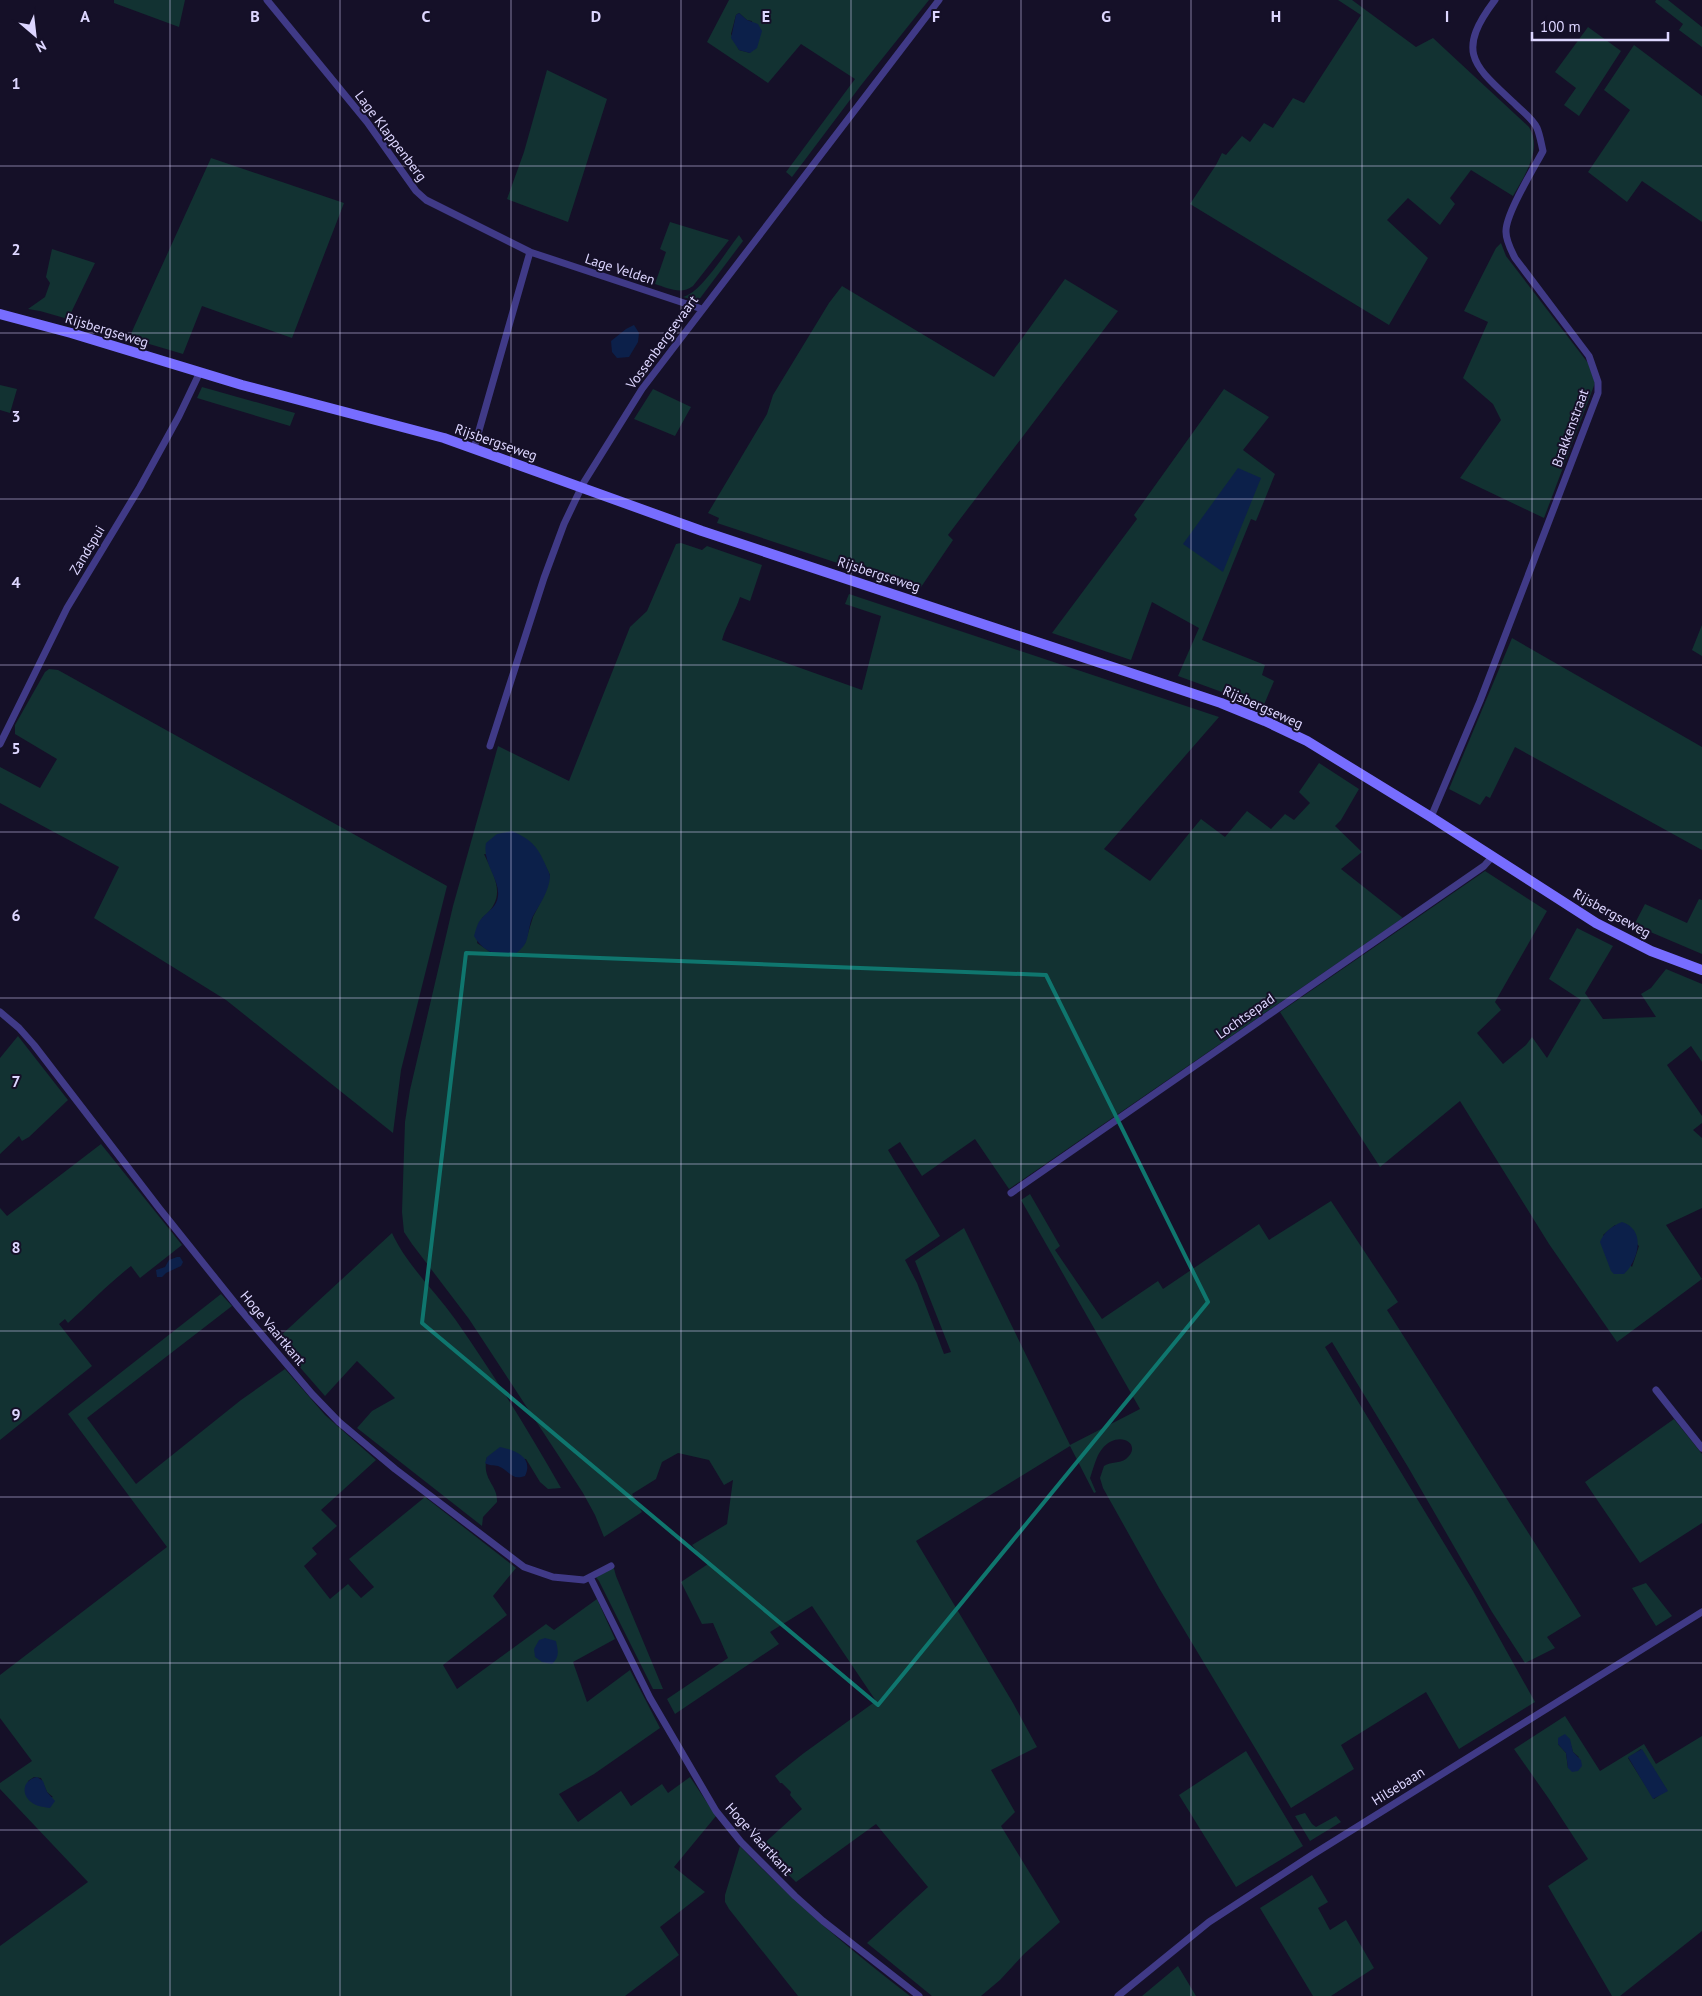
<svg xmlns="http://www.w3.org/2000/svg" width="1702" height="1996" viewBox="0 0 1702 1996" font-family="'PT Sans',sans-serif">
<style>
.green{fill:#123232;fill-rule:evenodd}
.water{fill:#0c204a}
.lines{fill:none;stroke-linecap:round;stroke-linejoin:round}
.street{stroke:#403a87;stroke-width:7}
.secondary{stroke:#776dff;stroke-width:10}
.marked{fill:none;stroke:#0f766e;stroke-width:4;stroke-linejoin:round}
.grid{fill:none;stroke:#ddd6ff;stroke-width:1;stroke-opacity:0.55}
.labels{text-anchor:middle;dominant-baseline:central;stroke-width:4;stroke-linejoin:round;paint-order:stroke}
.street-label{font-size:14px;fill:#ddd6ff;stroke:#151028}
.grid-label{font-size:16px;text-anchor:middle;font-weight:bold;fill:#ddd6ff;stroke:#151028;stroke-width:4;stroke-linejoin:round;paint-order:stroke}
</style>
<rect width="100%" height="100%" fill="#151028"/>
<!-- green -->
<path class="green" d="M114 0H185L179 27 114 3Z
M729 0H929L862 84 792 177 786 172 855 79 801 44 768 83 707 42ZM739 13 747 20 752 21 750 53 739 50 731 34 736 15Z
M1338 0H1352L1416 47 1433 38 1529 127C1543 150 1524 176 1513 196L1471 170 1450 198 1455 204 1440 225 1408 198 1387 220 1428 258 1389 325 1190 204 1216 165 1222 153 1226 155 1242 136 1250 142 1264 123 1273 128 1293 98 1304 103 1361 15Z
M1656 0H1668L1702 27V47L1679 30 1683 24 1655 2Z
M1588 27 1621 51 1579 116 1564 105 1576 88 1555 72Z
M1634 45 1702 96V222L1642 181 1627 202 1588 172 1630 110 1604 90Z
M547 70 607 99 568 222 507 199 524 152Z
M211 158 344 203 292 338 202 306 183 354 129 338Z
M670 222 729 240 693 286C681 295 668 288 655 284L666 252 660 249Z
M739 235 743 241 698 301 683 297C701 293 727 250 739 235Z
M1501 243 1506 256 1588 363 1595 383 1544 518 1460 478 1501 420 1493 404 1463 378 1488 322 1464 311 1496 248Z
M52 249 95 263 68 319 40 311 28 309 45 297 50 283 46 277Z
M1065 279 1118 311 948 535 953 540 919 590 717 523 719 518 708 513 767 414 773 395 829 303 842 286 994 377Z
M0 385 17 389 10 413 0 410Z
M202 387 284 410 295 413 290 426 197 398Z
M653 389 691 407 675 436 634 419Z
M1224 389 1269 417 1243 450 1275 474 1256 521 1251 519 1202 640 1265 665 1262 675 1274 681 1263 707 1178 676 1199 628 1152 602 1131 660 1052 633 1137 519 1134 515Z
M681 543 702 550 707 546 762 565 750 601 740 597C735 613 726 625 722 640L862 690 881 616 845 604 849 594 1219 717 1104 849 1150 881 1201 819 1225 837 1247 811 1271 829 1285 814 1294 820 1310 803 1299 792 1319 763 1359 789 1341 820 1335 826 1362 852 1341 869 1403 918 1009 1189 975 1139 922 1176 900 1142 888 1150 940 1236 905 1260 917 1283 944 1354 951 1352 915 1261 964 1228 1070 1445 1140 1409 1021 1200 1030 1194 1060 1246 1055 1250 1102 1319 1158 1281 1163 1289 1259 1224 1269 1240 1331 1201 1398 1302 1387 1310 1581 1616 1547 1637 1555 1648 1525 1663 1492 1612 1408 1467 1332 1342 1325 1347 1473 1591 1535 1702 1459 1749 1426 1692 1341 1745 1354 1769 1291 1808 1159 1588 1103 1488 1100 1478 1104 1466C1112 1461 1119 1464 1126 1459 1144 1444 1118 1429 1102 1449 1096 1456 1093 1470 1090 1478L1096 1492 1094 1493 1070 1446 916 1541 1013 1703 1037 1747 991 1770 1015 1812 1001 1826 1060 1922 1024 1954 1000 1980 981 1996H932L867 1943 928 1887 876 1824 796 1882 760 1847 802 1809 790 1795 791 1792 782 1783H780L775 1776 804 1753 876 1701 812 1606 770 1632 779 1644 675 1714 667 1699 728 1658 713 1623 702 1624 681 1582 708 1564 692 1545 727 1524 733 1480 724 1485 709 1460 678 1453 662 1462 656 1479 632 1494 642 1512 604 1537 595 1515 583 1493 469 1319 412 1244 404 1232 402 1212 405 1122 410 1090 453 906 498 746 569 781 630 627 647 611 676 544ZM484 854 545 865 550 875 545 893 533 917 525 943 495 955 477 943 482 918C507 898 496 879 484 854Z
M1702 625V656L1692 650Z
M1512 638 1702 747V850L1515 747 1490 798 1486 796 1480 805 1449 789Z
M49 669 58 670 447 886 401 1070 393 1133 226 1000 94 918 119 867 0 803V767L40 788 57 759 15 734V725L45 672Z
M1485 871 1547 911 1495 1002 1501 1010 1477 1033 1503 1064 1526 1045 1532 1037 1547 1058 1581 1000 1549 979 1577 928 1613 946 1585 993 1603 1019 1656 1017 1641 994 1651 988 1666 969 1702 984V1062L1691 1046 1667 1065 1702 1116V1123L1693 1130 1702 1138V1208L1666 1225 1702 1279 1617 1342 1549 1244 1460 1101 1380 1167 1280 1012ZM1615 1225 1639 1246 1632 1267 1603 1235Z
M1699 899 1702 900V954L1634 925 1645 904 1687 923Z
M18 1036 68 1100 29 1137 22 1141 19 1136 0 1154V1058Z
M101 1144 182 1245 140 1278 131 1266C108 1284 89 1304 68 1323L65 1319 59 1324 92 1366 0 1440V1208L7 1216Z
M392 1233C406 1264 435 1291 455 1319 493 1373 528 1430 561 1488L548 1489 540 1482 526 1459 487 1457C481 1480 498 1484 497 1502L483 1517 482 1526 357 1428 372 1411 395 1398 357 1361 325 1396 276 1340Z
M221 1294 232 1306 87 1418 136 1484 241 1400 285 1369 325 1415 376 1460 321 1510 337 1526 312 1548 317 1554 304 1566 330 1599 348 1584 361 1598 374 1587 349 1559 425 1497 516 1568 493 1596 507 1615 443 1665 457 1689 546 1624 554 1630 597 1599 615 1639 573 1662 587 1702 630 1670 660 1728 594 1774 559 1794 578 1822 621 1791 631 1806 662 1784 668 1793 690 1777 716 1816 674 1867 705 1892 660 1927 679 1955 625 1996H0V1946L88 1882 0 1789V1783L32 1761 0 1718V1675L167 1547 68 1414ZM34 1777 41 1778 47 1792 53 1797 29 1800 28 1781Z
M1674 1419 1702 1454V1523L1640 1563 1585 1482Z
M613 1565 616 1576 663 1689H653L599 1581 594 1575Z
M1646 1583 1672 1616 1656 1626 1632 1588Z
M1565 1716 1600 1771 1644 1744 1656 1764 1702 1736V1931L1620 1996H1612L1548 1886 1588 1859 1549 1799 1514 1749ZM1570 1742 1573 1752 1579 1757 1568 1768 1566 1753 1558 1744ZM1641 1749 1667 1790 1654 1799 1628 1758Z
M1246 1751 1303 1846 1236 1887 1179 1795Z
M1305 1813 1312 1824 1316 1827 1336 1816 1341 1822 1310 1841 1295 1816Z
M740 1846C792 1901 849 1949 910 1996H798L729 1909 725 1902V1895Z
M1312 1875 1328 1902 1318 1908 1330 1930 1346 1920 1374 1968 1331 1996H1313L1260 1908Z
M1178 1966 1196 1996H1142Z"/>
<!-- water -->
<path class="water" d="M739 13 747 20 758 24 762 31 757 48 750 53 739 50 731 38 736 15Z
M634 325 639 333 638 342 629 357 617 358 612 352 611 341 626 329Z
M1238 468 1261 478 1223 572 1183 544Z
M512 831C532 840 538 847 546 866 547 869 550 873 550 877 549 891 540 904 533 916 529 924 529 934 526 942 514 966 484 955 474 936 476 930 477 923 482 918 488 911 497 907 498 896 500 879 482 863 486 843L497 834Z
M1622 1222C1647 1230 1638 1261 1624 1274H1614L1611 1271 1600 1242C1604 1232 1612 1226 1622 1222Z
M177 1257H180L183 1262 181 1266 166 1273 162 1277H157L156 1270 165 1267 169 1260Z
M500 1447C515 1450 534 1457 525 1476 511 1481 509 1470 498 1466 493 1465 490 1466 485 1463L487 1457Z
M545 1638 556 1641C558 1651 560 1656 552 1664L542 1662 535 1657 534 1649 539 1640Z
M1565 1734 1570 1739 1573 1752 1581 1760 1582 1766 1578 1771 1572 1772 1568 1768 1566 1753 1558 1744V1738Z
M1642 1749 1668 1791 1653 1799 1628 1757Z
M37 1777 43 1781 47 1792 55 1801 50 1808C45 1807 39 1807 34 1804 20 1796 22 1780 37 1777Z"/>
<g class="lines">
<!-- street -->
<path class="street" d="M267 0 367 122 416 191 426 200 530 252 702 309
M474 448 530 252
M0 744 67 608 140 487 179 416 200 372
M490 746 544 578 564 524 584 482 642 389 939 0
M1431 817 1480 701 1598 393V382L1589 356 1515 258C1511 250 1506 241 1506 232 1505 215 1534 168 1543 151 1541 143 1540 135 1537 128 1533 119 1523 112 1516 105 1475 66 1454 54 1495 0
M0 1012 19 1028 34 1045 159 1208 239 1308 312 1394 339 1422 395 1469 524 1567 553 1577 584 1580 611 1566
M1011 1193 1484 866 1492 857
M1656 1390 1702 1448
M590 1577 650 1698 716 1811 741 1842 795 1896 823 1921 919 1996
M1118 1996 1209 1922 1312 1855 1702 1612"/>
<!-- secondary -->
<path class="secondary" d="M0 314 71 333 242 385 444 438 702 531 1221 703 1265 721 1307 741 1431 817 1596 923 1651 951 1702 970"/>
</g>
<!-- marked area -->
<path class="marked" d="M466 953 1046 975 1208 1302 878 1705 422 1323Z"/>
<!-- grid -->
<path class="grid" d="M170 0V1996M340 0V1996M511 0V1996M681 0V1996M851 0V1996M1021 0V1996M1191 0V1996M1362 0V1996M1532 0V1996M0 166H1702M0 333H1702M0 499H1702M0 665H1702M0 832H1702M0 998H1702M0 1164H1702M0 1331H1702M0 1497H1702M0 1663H1702M0 1830H1702"/>
<g class="labels">
<!-- street labels -->
<g class="street-label">
<text transform="translate(391 136) rotate(53)">Lage Klappenberg</text>
<text transform="translate(620 269) rotate(18)">Lage Velden</text>
<text transform="translate(107 330) rotate(17)">Rijsbergseweg</text>
<text transform="translate(662 342) rotate(-54)">Vossenbergsevaart</text>
<text transform="translate(1570 428) rotate(-70)">Brakkenstraat</text>
<text transform="translate(496 442) rotate(19)">Rijsbergseweg</text>
<text transform="translate(87 550) rotate(-59)">Zandspui</text>
<text transform="translate(879 574) rotate(18)">Rijsbergseweg</text>
<text transform="translate(1263 707) rotate(24)">Rijsbergseweg</text>
<text transform="translate(1612 913) rotate(29)">Rijsbergseweg</text>
<text transform="translate(1245 1016) rotate(-35)">Lochtsepad</text>
<text transform="translate(273 1328) rotate(50)">Hoge Vaartkant</text>
<text transform="translate(1398 1786) rotate(-32)">Hilsebaan</text>
<text transform="translate(759 1839) rotate(48)">Hoge Vaartkant</text>
</g>
</g>
<g class="grid-label">
<text x="85" y="22">A</text>
<text x="255" y="22">B</text>
<text x="426" y="22">C</text>
<text x="596" y="22">D</text>
<text x="766" y="22">E</text>
<text x="936" y="22">F</text>
<text x="1106" y="22">G</text>
<text x="1276" y="22">H</text>
<text x="1447" y="22">I</text>
<text x="16" y="89">1</text>
<text x="16" y="255">2</text>
<text x="16" y="422">3</text>
<text x="16" y="588">4</text>
<text x="16" y="754">5</text>
<text x="16" y="921">6</text>
<text x="16" y="1087">7</text>
<text x="16" y="1253">8</text>
<text x="16" y="1420">9</text>
</g>
<!-- north arrow -->
<g transform="translate(35 35) rotate(152)" stroke="#151028" stroke-width="4" paint-order="stroke">
<path d="M0-4L9 19L0 12L-9 19Z" fill="#ddd6ff"/>
<text y="-8" font-size="14" font-weight="bold" text-anchor="middle" fill="#ddd6ff">N</text>
</g>
<!-- scale -->
<path d="M1532 32v8h136v-8" fill="none" stroke="#ddd6ff" stroke-width="2.5"/>
<text x="1540" y="32" font-size="15" fill="#ddd6ff" stroke="#151028" stroke-width="4" paint-order="stroke">100 m</text>
</svg>
